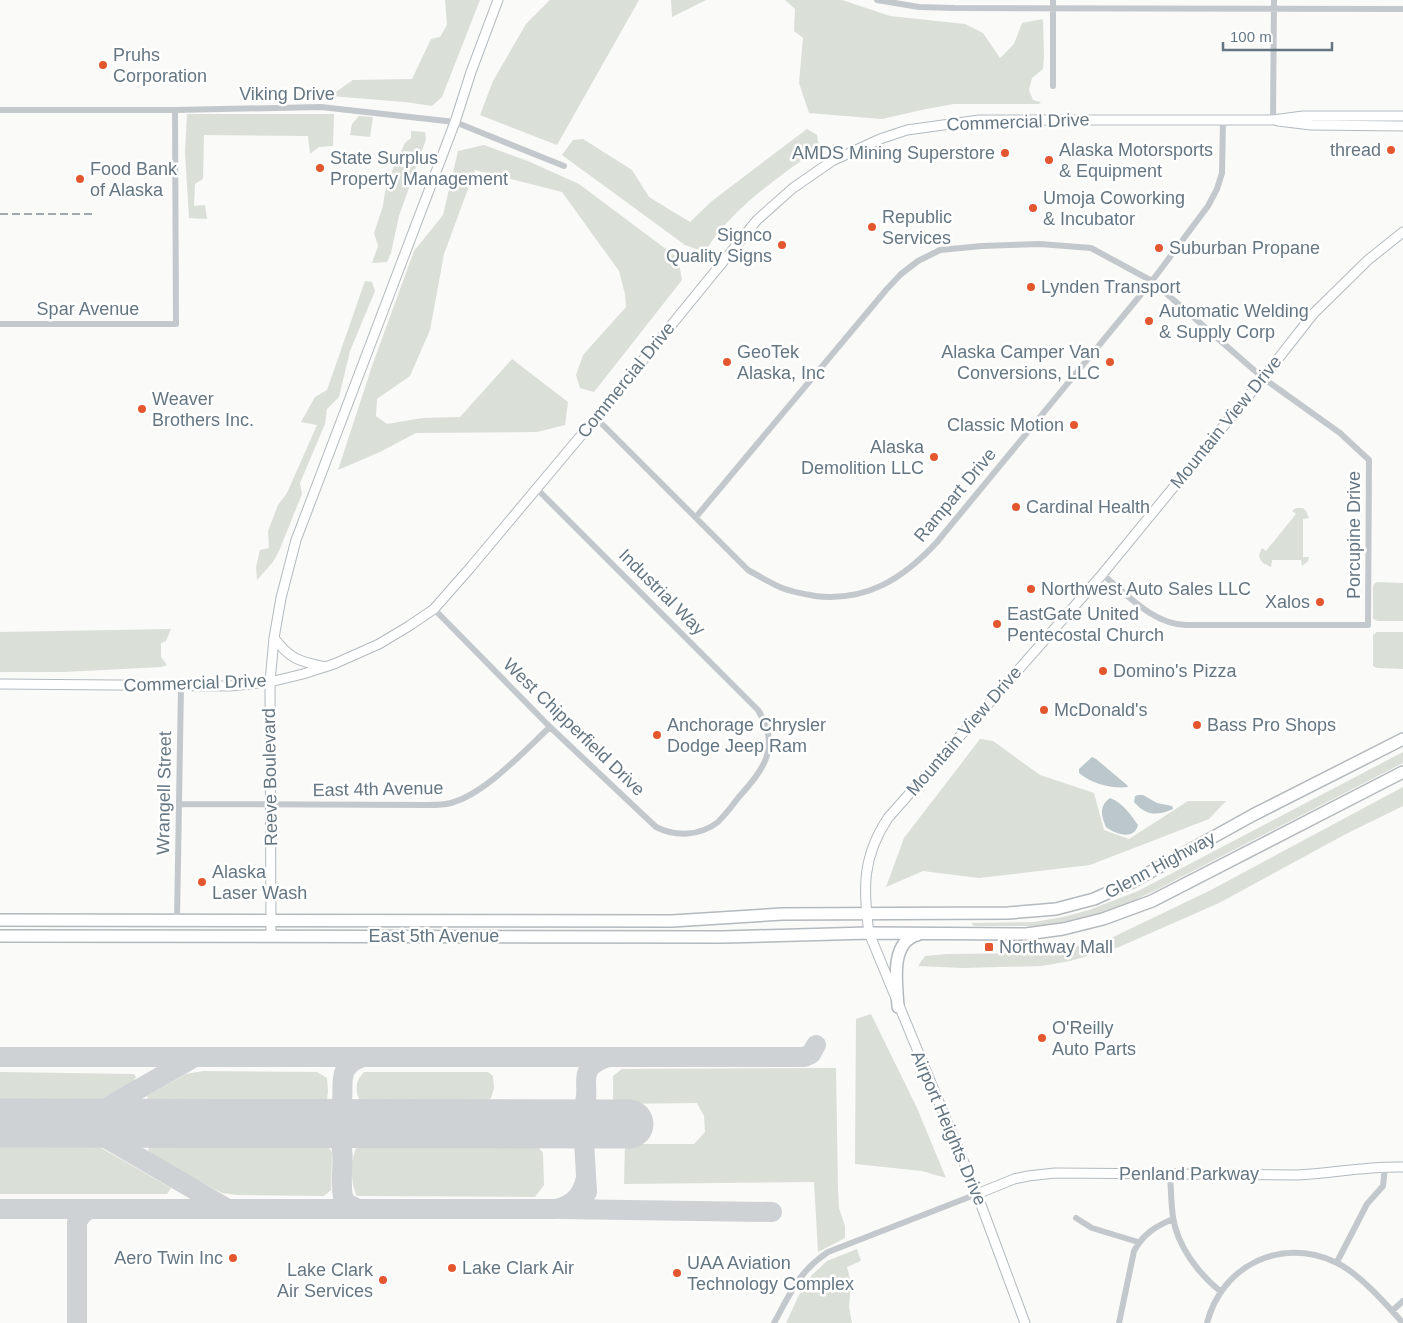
<svg xmlns="http://www.w3.org/2000/svg" width="1403" height="1323" viewBox="0 0 1403 1323" font-family="Helvetica,sans-serif">
<style>
.green{fill:#dadfd7}
.water{fill:#bbc7cb}
.lines{fill:none;stroke-linecap:round;stroke-linejoin:round}
.taxiway{stroke:#ced2d4;stroke-width:20}
.runway{stroke:#ced2d4;stroke-width:49}
.secondary-casing{stroke:#b3babf;stroke-width:11}
.highway-casing{stroke:#b4b9bd;stroke-width:14}
.street{stroke:#c3c8cc;stroke-width:6}
.secondary{stroke:#fff;stroke-width:9}
.highway{stroke:#fff;stroke-width:11}
.rail{stroke:#a2aab0;stroke-width:2;stroke-dasharray:8 4;stroke-linecap:butt}
.poi-dot{fill:#e4572e;stroke:#fff;stroke-width:2}
.labels{text-anchor:middle;dominant-baseline:central;stroke-width:5;stroke-linejoin:round;paint-order:stroke}
.poi-label{font-size:18px;fill:#657683;stroke:#fff;text-anchor:start}
.street-label{font-size:18px;fill:#657683;stroke:#fff}
</style>
<rect width="100%" height="100%" fill="#fafaf8"/>
<!-- green -->
<path class="green" d="M445 0H480L442 97 432 106 405 102 330 96 353 80 412 79 431 39 440 37 447 25Z
M550 0H639L557 145 480 115 493 81 526 24Z
M671 0H706L672 17Z
M785 0H842L890 16 965 24 983 33 1000 58 1014 44 1022 23 1043 19 1044 56 1043 69 1032 78 1029 90 1033 100 1041 102 1039 104H954L926 109 882 119 809 113 799 83 803 38 794 31 795 9Z
M187 114H334L333 146 319 147 310 154 308 136 204 135 203 179 195 184 194 206 205 205 207 219 189 218 185 153Z
M359 116 373 117 370 137 350 135 352 124Z
M807 129 817 135 819 148C779 177 730 209 705 252L685 245 562 155 573 140 583 139 632 170 649 197 690 222 712 201Z
M411 131 425 132 426 139 399 216 391 253 387 262 372 263 378 246 374 233 383 206 385 192 394 166 405 143 411 138Z
M484 145 530 162 579 184 678 258 682 280 594 392 580 388 576 375 583 355 626 307 625 294 619 271 562 192 475 170 444 254 430 330 410 376 377 399 376 416 387 424 422 418 460 417 512 359 568 402 565 425 537 432 416 433 380 452 338 470 372 366 414 251 443 215 458 151Z
M365 281 372 282 375 291 350 351 339 397 327 409 325 424 300 483 302 494 279 551 273 562 257 580 256 567 260 550 269 548 268 531 278 505 287 493 317 425 301 422 315 397 327 390Z
M1296 508H1303L1306 511 1309 518 1303 519V557H1309L1308 561 1302 566 1301 560H1272L1271 567 1263 563 1260 559 1259 555 1262 548 1266 551 1296 514 1292 511Z
M1377 582 1403 583V621H1378L1373 619V587L1374 584Z
M171 629 166 641 161 643V657L167 665 161 667 64 672H0V632Z
M1377 632H1403V669L1377 668 1373 666V635Z
M980 739 993 741 1040 775 1094 793 1104 830 1129 839 1188 801H1226L1209 819 1090 865 979 878 923 871 886 887 904 838Z
M1403 752V763L1158 889 1116 909 1062 922 1038 926H974L971 923 1034 922 1063 917 1089 910 1138 891Z
M1403 787V806L1344 835 1219 903 1119 947 1070 961 1042 966 962 968 918 966 925 956 947 954 1047 953 1109 939 1211 890Z
M871 1014 917 1108 946 1178 922 1171 855 1164 856 1019Z
M836 1068 838 1189 839 1208 845 1226V1238L818 1252 814 1182 624 1184 625 1144H694L705 1132 704 1116 697 1103 613 1104V1076L622 1069Z
M203 1071 317 1072 327 1078 328 1091 327 1100 321 1104 149 1101 147 1096 186 1074Z
M0 1072 134 1074 136 1077 132 1083 91 1104 0 1103Z
M364 1072H488L493 1076 494 1088 491 1098 482 1103 368 1104 360 1102C355 1090 355 1081 364 1072Z
M363 1142 536 1144 543 1153 544 1185 535 1197 357 1196C351 1185 350 1163 355 1151 356 1147 360 1145 363 1142Z
M0 1145H96L171 1188 167 1194H0Z
M149 1145H326L332 1152 331 1190 324 1196 237 1195 222 1193 148 1154Z
M857 1249 861 1261 847 1267 851 1283 849 1307 852 1323H786L799 1295 811 1276 827 1261Z"/>
<!-- water -->
<path class="water" d="M1092 757 1096 759 1127 785 1128 787C1112 789 1092 784 1079 773V769Z
M1138 795H1143L1157 803 1172 806 1173 809C1157 816 1146 816 1134 802L1135 796Z
M1110 798C1122 802 1131 815 1138 825 1134 841 1115 834 1106 827 1101 816 1099 806 1110 798Z"/>
<g class="lines">
<!-- taxiway -->
<path class="taxiway" d="M0 1057H804L811 1054 816 1045
M67 1123 92 1130 226 1208
M67 1123 90 1117 193 1058
M314 1123C357 1134 337 1165 343 1197L346 1203 358 1209
M314 1123C320 1122 327 1121 333 1117 355 1100 326 1069 363 1057
M558 1124 575 1131 584 1141 587 1192
M558 1124C566 1120 576 1116 582 1109 595 1089 571 1069 608 1057
M342 1148C345 1134 353 1128 367 1124
M0 1209H556C573 1205 582 1196 586 1178
M560 1209 772 1212
M77 1323V1222L82 1214 89 1209"/>
<!-- runway -->
<path class="runway" d="M0 1123 629 1124"/>
<defs>
<path id="secondary" d="M1278 121 1311 125 1403 126
M274 638C291 660 299 661 325 667
M0 684 229 686 270 682 303 674 334 664 379 644 409 626 434 609 470 568 594 420 757 220 793 188 832 161 880 139 907 130 979 120H1273L1303 116H1403
M271 936 270 682 274 638 281 598 296 540 455 122 471 72 498 0
M977 1194 1014 1179 1028 1176 1055 1173 1297 1175C1333 1173 1367 1166 1403 1167
M1025 1323 977 1194 869 933C863 889 862 857 888 818L1100 577 1263 378 1314 313 1368 260 1403 232"/>
<path id="highway" d="M0 920 672 921 782 914 1008 913 1056 909 1094 899 1134 881 1253 815 1403 739
M0 936 723 937 869 933 1026 934 1063 929 1103 919 1152 901 1403 772
M898 1007C897 985 889 943 917 935"/>
</defs>
<!-- secondary casing -->
<use href="#secondary" class="secondary-casing"/>
<!-- highway casing -->
<use href="#highway" class="highway-casing"/>
<!-- street -->
<path class="street" d="M877 0 919 7 954 8 1403 9
M1053 86V0
M0 110H175L321 107 455 122 564 166
M1273 120 1274 0
M0 324H176L175 110
M596 418 748 570C759 576 770 583 782 588 792 592 804 594 815 596 866 602 903 579 937 542L1152 281 1208 206 1217 189 1222 173 1223 120
M696 517 886 290 901 274 918 261 940 250 982 246 1040 244 1091 248 1152 281 1263 378 1340 433 1369 460 1368 625H1186C1152 624 1127 594 1102 574
M434 609 550 727 656 827C676 837 700 836 718 822 725 815 732 806 738 798 763 770 782 747 758 710L537 489
M179 804 427 805C435 805 444 805 451 803 485 794 524 751 550 727
M177 920 181 686
M1170 1174C1171 1189 1171 1203 1173 1217 1177 1246 1199 1274 1220 1291
M1076 1218 1092 1228 1138 1242
M1337 1262 1367 1204 1383 1186 1385 1167
M1392 1311 1403 1301
M774 1323C790 1294 799 1271 828 1252L977 1194
M1119 1323 1134 1251C1143 1234 1156 1226 1173 1219
M1207 1323C1222 1265 1281 1237 1335 1262 1358 1272 1386 1304 1403 1323"/>
<!-- secondary -->
<use href="#secondary" class="secondary"/>
<!-- highway -->
<use href="#highway" class="highway"/>
<!-- rail -->
<path class="rail" d="M0 214H92"/>
</g>
<!-- markers -->
<g class="poi-dot">
<circle cx="103" cy="65" r="5"/>
<circle cx="1391" cy="150" r="5"/>
<circle cx="1005" cy="153" r="5"/>
<circle cx="1049" cy="160" r="5"/>
<circle cx="320" cy="168" r="5"/>
<circle cx="80" cy="179" r="5"/>
<circle cx="1033" cy="208" r="5"/>
<circle cx="872" cy="227" r="5"/>
<circle cx="782" cy="245" r="5"/>
<circle cx="1159" cy="248" r="5"/>
<circle cx="1031" cy="287" r="5"/>
<circle cx="1149" cy="321" r="5"/>
<circle cx="727" cy="362" r="5"/>
<circle cx="1110" cy="362" r="5"/>
<circle cx="142" cy="409" r="5"/>
<circle cx="1074" cy="425" r="5"/>
<circle cx="934" cy="457" r="5"/>
<circle cx="1016" cy="507" r="5"/>
<circle cx="1031" cy="589" r="5"/>
<circle cx="1320" cy="602" r="5"/>
<circle cx="997" cy="624" r="5"/>
<circle cx="1103" cy="671" r="5"/>
<circle cx="1044" cy="710" r="5"/>
<circle cx="1197" cy="725" r="5"/>
<circle cx="657" cy="735" r="5"/>
<circle cx="202" cy="882" r="5"/>
<rect x="984" y="942" width="10" height="10" rx="2.5"/>
<circle cx="1042" cy="1038" r="5"/>
<circle cx="233" cy="1258" r="5"/>
<circle cx="452" cy="1268" r="5"/>
<circle cx="677" cy="1273" r="5"/>
<circle cx="383" cy="1280" r="5"/>
</g>
<g class="labels">
<!-- poi labels -->
<g class="poi-label">
<text x="113" y="55">Pruhs<tspan x="113" dy="21">Corporation</tspan></text>
<text x="1059" y="150">Alaska Motorsports<tspan x="1059" dy="21">&amp; Equipment</tspan></text>
<text x="1381" y="150" text-anchor="end">thread</text>
<text x="995" y="153" text-anchor="end">AMDS Mining Superstore</text>
<text x="330" y="158">State Surplus<tspan x="330" dy="21">Property Management</tspan></text>
<text x="90" y="169">Food Bank<tspan x="90" dy="21">of Alaska</tspan></text>
<text x="1043" y="198">Umoja Coworking<tspan x="1043" dy="21">&amp; Incubator</tspan></text>
<text x="882" y="217">Republic<tspan x="882" dy="21">Services</tspan></text>
<text x="772" y="235" text-anchor="end">Signco<tspan x="772" dy="21">Quality Signs</tspan></text>
<text x="1169" y="248">Suburban Propane</text>
<text x="1041" y="287">Lynden Transport</text>
<text x="1159" y="311">Automatic Welding<tspan x="1159" dy="21">&amp; Supply Corp</tspan></text>
<text x="737" y="352">GeoTek<tspan x="737" dy="21">Alaska, Inc</tspan></text>
<text x="1100" y="352" text-anchor="end">Alaska Camper Van<tspan x="1100" dy="21">Conversions, LLC</tspan></text>
<text x="152" y="399">Weaver<tspan x="152" dy="21">Brothers Inc.</tspan></text>
<text x="1064" y="425" text-anchor="end">Classic Motion</text>
<text x="924" y="447" text-anchor="end">Alaska<tspan x="924" dy="21">Demolition LLC</tspan></text>
<text x="1026" y="507">Cardinal Health</text>
<text x="1041" y="589">Northwest Auto Sales LLC</text>
<text x="1310" y="602" text-anchor="end">Xalos</text>
<text x="1007" y="614">EastGate United<tspan x="1007" dy="21">Pentecostal Church</tspan></text>
<text x="1113" y="671">Domino's Pizza</text>
<text x="1054" y="710">McDonald's</text>
<text x="667" y="725">Anchorage Chrysler<tspan x="667" dy="21">Dodge Jeep Ram</tspan></text>
<text x="1207" y="725">Bass Pro Shops</text>
<text x="212" y="872">Alaska<tspan x="212" dy="21">Laser Wash</tspan></text>
<text x="999" y="947">Northway Mall</text>
<text x="1052" y="1028">O'Reilly<tspan x="1052" dy="21">Auto Parts</tspan></text>
<text x="223" y="1258" text-anchor="end">Aero Twin Inc</text>
<text x="687" y="1263">UAA Aviation<tspan x="687" dy="21">Technology Complex</tspan></text>
<text x="462" y="1268">Lake Clark Air</text>
<text x="373" y="1270" text-anchor="end">Lake Clark<tspan x="373" dy="21">Air Services</tspan></text>
</g>
<!-- street labels -->
<g class="street-label">
<text x="287" y="94">Viking Drive</text>
<text transform="translate(1018 122) rotate(-2)">Commercial Drive</text>
<text x="88" y="309">Spar Avenue</text>
<text transform="translate(626 380) rotate(-51)">Commercial Drive</text>
<text transform="translate(1226 422) rotate(-51)">Mountain View Drive</text>
<text transform="translate(955 495) rotate(-50)">Rampart Drive</text>
<text transform="translate(1354 535) rotate(-90)">Porcupine Drive</text>
<text transform="translate(662 592) rotate(45)">Industrial Way</text>
<text transform="translate(195 683) rotate(-2)">Commercial Drive</text>
<text transform="translate(574 727) rotate(44)">West Chipperfield Drive</text>
<text transform="translate(964 731) rotate(-49)">Mountain View Drive</text>
<text transform="translate(270 777) rotate(-91)">Reeve Boulevard</text>
<text transform="translate(378 789) rotate(-1)">East 4th Avenue</text>
<text transform="translate(164 793) rotate(-89)">Wrangell Street</text>
<text transform="translate(1160 865) rotate(-28)">Glenn Highway</text>
<text x="434" y="936">East 5th Avenue</text>
<text transform="translate(949 1128) rotate(67)">Airport Heights Drive</text>
<text x="1189" y="1174">Penland Parkway</text>
</g>
</g>
<!-- scale -->
<path d="M1223 42v8h109v-8" fill="none" stroke="#657683" stroke-width="2.5"/>
<text x="1230" y="42" font-size="15" fill="#657683" stroke="#ffffff" stroke-width="4" paint-order="stroke">100 m</text>
</svg>
